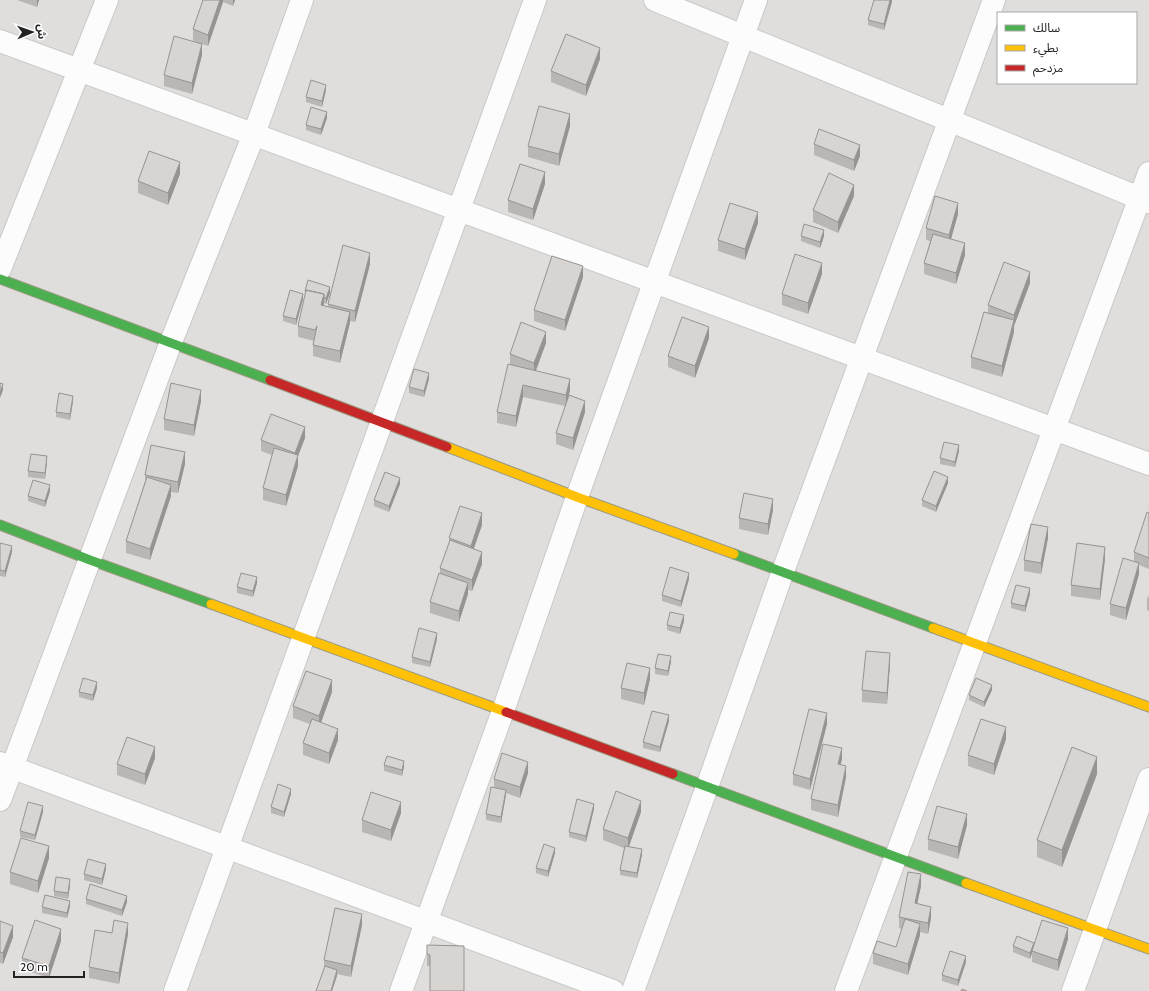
<svg xmlns="http://www.w3.org/2000/svg" width="1149" height="991" viewBox="0 0 1149 991" font-family="Cabin,'Noto Sans Arabic',sans-serif">
<style>
.residential{fill:#dfdedc;fill-rule:evenodd}
.lines{fill:none;stroke-linecap:round;stroke-linejoin:round}
.street-casing{stroke:#c9c8c7;stroke-width:24}
.fast-casing{stroke:#999a82;stroke-width:11}
.slow-casing{stroke:#999a82;stroke-width:11}
.jam-casing{stroke:#999a82;stroke-width:11}
.street{stroke:#fdfcfc;stroke-width:22}
.fast{stroke:#4caf50;stroke-width:9}
.slow{stroke:#ffc107;stroke-width:9}
.jam{stroke:#c62828;stroke-width:9}
.wall{fill:#b9b6b5}
.shaded-wall{fill:#969493}
.building{fill:#d7d4d2;stroke:#969493}
</style>
<rect width="100%" height="100%" fill="#f0eeeb"/>
<!-- residential -->
<path class="residential" d="M0 0H1149V991H0ZM998 13H1136V83H998Z"/>
<g class="lines">
<defs>
<path id="street" d="M655 0 1149 202
M0 41 1149 464
M0 269 107 0
M0 763 613 991
M0 800 171 342 254 134 302 0
M175 991C297 661 415 330 535 0
M401 991 503 711 577 497 756 0
M633 991 707 787 783 571 994 0
M846 991C946 718 1049 446 1149 173
M1073 991 1149 779"/>
<path id="fast" d="M0 279 270 380
M0 525 90 560 211 604
M734 554 933 628
M673 774 966 883"/>
<path id="slow" d="M447 447 577 497 734 554
M211 604 506 712
M933 628 1149 707
M966 883 1149 949"/>
<path id="jam" d="M270 380 447 447
M506 712 673 774"/>
</defs>
<!-- street casing -->
<use href="#street" class="street-casing"/>
<!-- fast casing -->
<use href="#fast" class="fast-casing"/>
<!-- slow casing -->
<use href="#slow" class="slow-casing"/>
<!-- jam casing -->
<use href="#jam" class="jam-casing"/>
<!-- street -->
<use href="#street" class="street"/>
<!-- fast -->
<use href="#fast" class="fast"/>
<!-- slow -->
<use href="#slow" class="slow"/>
<!-- jam -->
<use href="#jam" class="jam"/>
</g>
<!-- wall -->
<path class="wall" d="M17 0H39L37 7Z
M203 0H235L233 6 223 2 208 46 202 44V55L192 94 164 86V75L197 42 193 41V29Z
M892 0 884 30 868 25V20Z
M600 59 586 96 551 82V71Z
M326 90 322 107 306 102V97Z
M327 118 321 135 306 130V125Z
M570 126 559 166 528 157V146Z
M814 144 860 156 854 171 814 155Z
M180 174 168 205 138 193V181Z
M545 184 533 220 508 212V200Z
M854 196 838 233 813 222V210Z
M958 214 951 239 965 255 956 284 924 274V263L930 241 926 240V228Z
M758 223 745 260 718 251V240Z
M801 236H824L820 248 801 241Z
M370 264 355 322 350 321 340 363 313 356V345L314 341 298 337V326L305 297V291L330 293 326 304 324 303V306H328V304Z
M822 274 808 314 782 305V294Z
M583 277 565 331 534 321V310Z
M1030 283 1014 326V332L1002 377 971 368V357L988 313V305Z
M303 299 296 325 283 321V316Z
M709 338 695 378 668 367V356Z
M546 343 536 371 570 390 569 395 585 412 573 450 556 444V433L565 406 523 397 516 427 497 423V412L510 365V354Z
M429 379 424 397 409 393V387Z
M73 401 70 420 56 417V412Z
M201 401 194 436 164 430V419Z
M305 438 298 456V466L286 506 263 500V488L272 455 261 451V440Z
M959 451 955 467 940 464V458Z
M47 461 45 479 28 477V471Z
M185 464 178 493 171 492V496L150 560 126 553V541L145 481V475Z
M948 483 936 512 922 506V500Z
M400 484 389 512 374 506V500Z
M50 491 45 507 28 501V496Z
M773 510 768 535 739 529V518Z
M1149 513V569L1139 565V574L1126 620 1110 615V604L1134 561V552Z
M482 525 473 549 482 564 472 591 468 590V594L459 622 430 613V602L440 574V568L449 543V538Z
M1048 538 1041 574 1024 571V560Z
M0 543 12 552 5 577 0 576Z
M1105 559 1100 600 1071 596V585Z
M689 579 681 607 662 601V595Z
M257 583 253 597 237 593V587Z
M1030 594 1025 612 1011 608V603Z
M1149 595V611L1147 610V599Z
M684 621 680 634 667 630V625Z
M437 639 430 667 412 663V657Z
M671 662 668 676 655 674V668Z
M890 664 887 704 862 702V690Z
M650 679 644 705 621 699V688Z
M97 688 93 701 79 697V692Z
M992 690 984 707 969 700V695Z
M332 692 321 723 338 740 329 764 303 755V743L310 724 293 718V706Z
M669 721 660 752 643 748V742Z
M827 724 810 790 793 785V774Z
M1006 739 994 775 968 766V755Z
M155 758 145 785 117 775V764Z
M842 759 840 765 846 777 838 817 811 810V799Z
M384 765 404 767 402 776 384 771Z
M528 773 520 798 506 793 501 823 486 820V814L494 787V779Z
M1097 774 1062 867 1037 857V840Z
M291 794 284 817 271 813V807Z
M594 809 586 842 569 837V832Z
M43 812 35 840 20 837V831Z
M641 812 629 846 642 855 637 878 620 875V870L624 848 603 840V829Z
M401 813 391 841 362 832V820Z
M967 825 958 859 928 850V839Z
M555 853 548 877 536 873V868Z
M49 858 38 893 10 884V872Z
M106 869 102 885 84 880V874Z
M70 885 68 899 54 896V891Z
M921 886 917 904 931 918 928 934 920 932V935L908 975 873 964V953L896 947 902 929 899 928V917Z
M86 899 127 902 122 916 86 904Z
M70 906 67 918 42 913V907Z
M0 921 13 937 3 964 0 963Z
M362 925 351 977 337 974 332 991H316L324 968V960Z
M112 933 128 934 119 984 89 978V967Z
M1068 939 1058 971 1032 962V953L1030 959 1013 952V946L1034 945Z
M61 941 49 978 22 969V958Z
M427 945 464 946 430 966H427Z
M966 962 958 986 942 981V975Z"/>
<!-- shaded-wall -->
<path class="shaded-wall" d="M37 0H39L37 7Z
M220 0H223V2L208 46V35Z
M233 0H235L233 6Z
M890 0H892V2L884 30V24Z
M202 44V55L192 94V83Z
M600 48V59L586 96V85Z
M326 85V90L322 107V101Z
M327 112V118L321 135V129Z
M570 114V126L559 166V154Z
M860 145V156L854 171V160Z
M180 162V174L168 205V193Z
M545 172V184L533 220V209Z
M854 185V196L838 233V222Z
M958 203V214L949 246V235Z
M758 212V223L745 260V249Z
M824 230V236L820 248V242Z
M965 243V255L956 284V273Z
M370 253V264L355 322V311Z
M822 263V274L808 314V303Z
M583 266V277L565 331V320Z
M1030 272V283L1014 326V332L1002 377V366L1014 321V315Z
M330 287V293L326 304V298Z
M303 294V299L296 325V319Z
M324 294V305H321Z
M350 312V323L340 363V351Z
M709 327V338L695 378V366Z
M546 332V343L534 375V363Z
M429 373V379L424 397V391Z
M570 379V390L566 406V395Z
M3 384V390L0 398V393Z
M523 385V397L516 427V416Z
M201 390V401L194 436V425Z
M73 396V401L70 420V414Z
M585 401V412L573 450V438Z
M305 427V438L298 456V466L286 506V495L295 464V453Z
M959 445V451L955 467V462Z
M185 452V464L178 493V482Z
M47 456V461L45 479V473Z
M948 477V483L936 512V506Z
M400 478V484L389 512V506Z
M50 485V491L45 507V501Z
M171 485V496L150 560V549Z
M773 499V510L768 535V524Z
M482 513V525L471 557V546Z
M1048 527V538L1041 574V563Z
M12 546V552L5 577V571Z
M1105 547V559L1100 600V589Z
M482 552V564L472 591V580Z
M1139 563V574L1126 620V608Z
M689 573V579L681 607V601Z
M257 577V583L253 597V591Z
M468 583V594L459 622V611Z
M1030 588V594L1025 612V606Z
M684 615V621L680 634V628Z
M437 633V639L430 667V662Z
M890 653V664L887 704V693Z
M671 656V662L668 676V671Z
M650 668V679L644 705V693Z
M332 680V692L319 728V716Z
M97 682V688L93 701V695Z
M992 685V690L984 707V702Z
M827 713V724L810 790V779Z
M669 715V721L660 752V747Z
M1006 727V739L994 775V764Z
M338 729V740L329 764V753Z
M155 747V758L145 785V774Z
M842 748V759L838 775V764Z
M1097 757V774L1062 867V850Z
M404 761V767L402 776V770Z
M528 762V773L520 798V787Z
M846 766V777L838 817V805Z
M291 789V794L284 817V812Z
M506 790V795L501 823V817Z
M641 801V812L628 849V838Z
M401 802V813L391 841V830Z
M594 804V809L586 842V836Z
M43 806V812L35 840V835Z
M967 814V825L958 859V847Z
M49 846V858L38 893V881Z
M555 848V853L548 877V871Z
M642 849V855L637 878V873Z
M106 864V869L102 885V879Z
M921 874V886L915 914V903Z
M70 879V885L68 899V893Z
M127 896V902L122 916V910Z
M70 901V906L67 918V913Z
M931 907V918L928 934V923Z
M362 914V925L351 977V966Z
M128 923V934L119 984V973Z
M920 924V935L908 975V964Z
M13 926V937L3 964V953Z
M1068 928V939L1058 971V960Z
M61 929V941L49 978V966Z
M1034 943V949L1032 951V953L1030 959V953Z
M966 956V962L958 986V980Z
M337 970V976L332 991H331Z"/>
<!-- building -->
<path class="building" d="M203 0H220L208 35 193 29Z
M874 0H890L884 24 868 20Z
M566 34 600 48 586 85 551 71Z
M174 36 202 44 192 83 164 75Z
M311 80 326 85 322 101 306 97Z
M539 106 570 114 559 154 528 146Z
M311 107 327 112 321 129 306 125Z
M819 129 860 145 854 160 814 144Z
M149 151 180 162 168 193 138 181Z
M520 164 545 172 533 209 508 200Z
M829 173 854 185 838 222 813 210Z
M935 196 958 203 949 235 926 228Z
M730 203 758 212 745 249 718 240Z
M804 224 824 230 820 242 801 236Z
M933 234 965 243 956 273 924 263Z
M343 245 370 253 355 311 328 304Z
M795 254 822 263 808 303 782 294Z
M552 256 583 266 565 320 534 310Z
M1004 262 1030 272 1014 315 988 305Z
M308 280 330 287 326 298H324V294L306 290V292L305 291Z
M290 290 303 294 296 319 283 316Z
M306 290 324 294 321 305 350 312 340 351 313 345 317 326 315 330 298 326Z
M984 312 1014 320 1002 366 971 357Z
M682 317 709 327 695 366 668 356Z
M521 322 546 332 534 363 510 354Z
M508 364 570 379 566 395 523 385 516 416 497 412Z
M414 369 429 373 424 391 409 387Z
M0 383 3 384 0 393Z
M171 383 201 390 194 425 164 419Z
M59 393 73 396 70 414 56 412Z
M569 395 585 401 573 438 556 433Z
M271 414 305 427 295 453 261 440Z
M944 442 959 445 955 462 940 458Z
M151 445 185 452 178 482 145 475Z
M274 448 298 455 286 495 263 488Z
M31 454 47 456 45 473 28 471Z
M934 471 948 477 936 506 922 500Z
M385 472 400 478 389 506 374 500Z
M147 477 171 485 150 549 126 541Z
M33 480 50 485 45 501 28 496Z
M744 493 773 499 768 524 739 518Z
M460 506 482 513 471 546 449 538Z
M1147 512 1149 513V558L1134 552Z
M1031 524 1048 527 1041 563 1024 560Z
M450 540 482 552 472 580 440 568Z
M0 543 12 546 5 571 0 570Z
M1077 543 1105 547 1100 589 1071 585Z
M1123 558 1139 563 1126 608 1110 604Z
M670 567 689 573 681 601 662 595Z
M241 573 257 577 253 591 237 587Z
M439 573 468 583 459 611 430 602Z
M1016 585 1030 588 1025 606 1011 603Z
M670 612 684 615 680 628 667 625Z
M419 628 437 633 430 662 412 657Z
M866 651 890 653 887 693 862 690Z
M658 654 671 656 668 671 655 668Z
M627 663 650 668 644 693 621 688Z
M306 671 332 680 319 716 293 706Z
M83 678 97 682 93 695 79 692Z
M976 678 992 685 984 702 969 695Z
M809 709 827 713 810 779 793 774Z
M652 711 669 715 660 747 643 742Z
M312 719 338 729 329 753 303 743Z
M981 719 1006 727 994 764 968 755Z
M127 737 155 747 145 774 117 764Z
M823 744 842 748 838 764 846 766 838 805 811 799Z
M1072 747 1097 757 1062 850 1037 840Z
M502 753 528 762 520 787 494 779Z
M387 756 404 761 402 770 384 765Z
M278 784 291 789 284 812 271 807Z
M491 787 506 790 501 817 486 814Z
M616 791 641 801 628 838 603 829Z
M371 792 401 802 391 830 362 820Z
M577 799 594 804 586 836 569 832Z
M28 802 43 806 35 835 20 831Z
M937 806 967 814 958 847 928 839Z
M21 838 49 846 38 881 10 872Z
M544 844 555 848 548 871 536 868Z
M625 846 642 849 637 873 620 870Z
M88 859 106 864 102 879 84 874Z
M908 872 921 874 915 903 931 907 928 923 899 917Z
M56 877 70 879 68 893 54 891Z
M90 884 127 896 122 910 86 899Z
M45 895 70 901 67 913 42 907Z
M335 908 362 914 351 966 324 960Z
M905 919 920 924 908 964 873 953 877 941 896 947Z
M35 920 61 929 49 966 22 958Z
M114 920 128 923 119 973 89 967 95 930 112 933Z
M1042 920 1068 928 1058 960 1032 951Z
M0 921 13 926 3 953 0 952Z
M1017 936 1034 943 1030 953 1013 946Z
M427 945 464 946V991H430V955L427 954Z
M950 951 966 956 958 980 942 975Z
M325 966 337 970 331 991H316Z
M962 989 967 991H961Z"/>
<!-- legend -->
<rect x="997" y="12" width="140" height="72" fill="#ffffff" stroke="#a7a7a7"/>
<rect x="1005" y="25" width="20" height="6" fill="#4caf50" stroke="#a7a7a7"/>
<text x="1033" y="32" font-size="12" fill="#222222">سالك</text>
<rect x="1005" y="45" width="20" height="6" fill="#ffc107" stroke="#a7a7a7"/>
<text x="1033" y="52" font-size="12" fill="#222222">بطيء</text>
<rect x="1005" y="65" width="20" height="6" fill="#c62828" stroke="#a7a7a7"/>
<text x="1033" y="72" font-size="12" fill="#222222">مزدحم</text>
<!-- north arrow -->
<g transform="translate(32 32) rotate(88)" stroke="#ffffff" stroke-width="3" paint-order="stroke">
<path d="M0-3L7 15L0 10L-7 15Z" fill="#222222"/>
<text y="-6" font-size="11" font-weight="bold" text-anchor="middle" fill="#222222">ش</text>
</g>
<!-- scale -->
<path d="M14 971v6h70v-6" fill="none" stroke="#222222" stroke-width="2"/>
<text x="20" y="971" font-size="12" fill="#222222" stroke="#ffffff" stroke-width="3" paint-order="stroke">20 m</text>
</svg>
